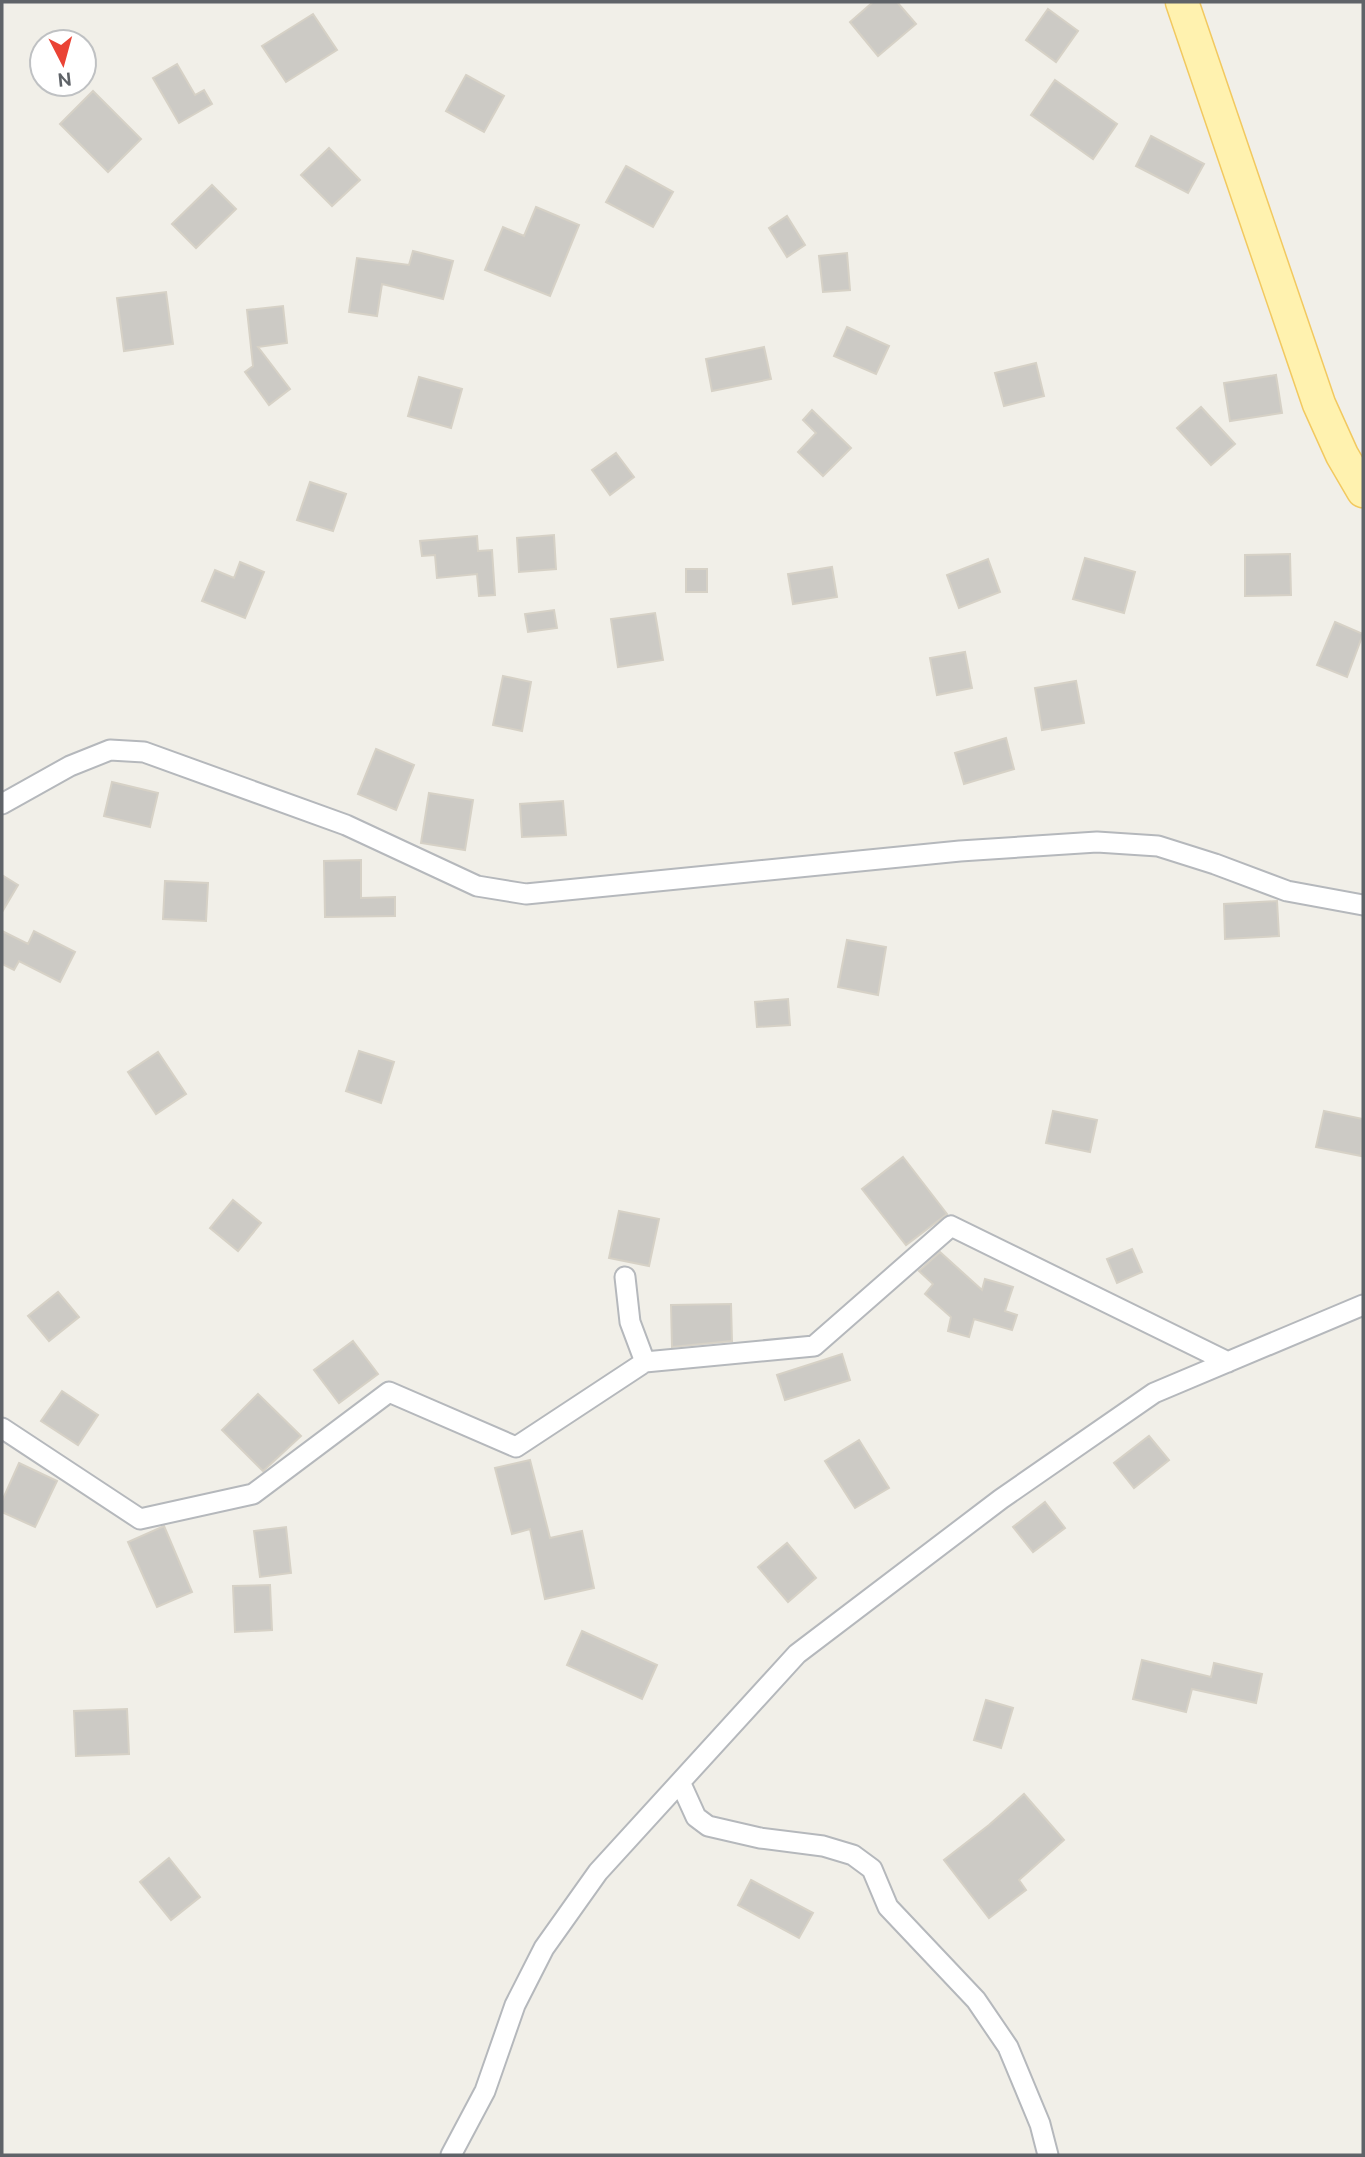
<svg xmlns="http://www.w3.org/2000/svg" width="1365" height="2157" viewBox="0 0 1365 2157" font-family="Ubuntu,sans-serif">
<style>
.building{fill:#cccac5;stroke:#d6d1c6;stroke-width:2}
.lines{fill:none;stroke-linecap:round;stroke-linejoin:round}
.street-casing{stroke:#b5b8bc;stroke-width:23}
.primary-casing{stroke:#f2c960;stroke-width:35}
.street{stroke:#fff;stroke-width:19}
.primary{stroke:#fff2af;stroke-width:32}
</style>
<rect width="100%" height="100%" fill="#f1efe8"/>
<!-- building -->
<path class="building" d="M873 2H897L916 24 878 56 850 22Z
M1048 9 1078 31 1056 62 1026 40Z
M313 14 337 50 286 82 262 46Z
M177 64 195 95 204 90 212 104 179 123 153 78Z
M466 75 504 96 484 132 446 111Z
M1055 80 1117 124 1093 159 1031 115Z
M93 91 141 139 108 172 60 124Z
M1151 136 1204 164 1188 193 1136 166Z
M329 148 360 180 332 206 301 175Z
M626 166 673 192 653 227 606 202Z
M212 185 236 209 196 248 172 224Z
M536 207 579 225 550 296 485 270 503 227 524 236Z
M787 216 805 245 787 257 769 228Z
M413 251 453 261 443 299 382 284 377 316 349 312 357 258 409 265Z
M847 253 850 290 823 292 819 256Z
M166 292 173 344 124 351 117 298Z
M283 306 287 343 258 347 290 389 269 405 245 372 253 366 247 310Z
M847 327 889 346 876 374 834 356Z
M764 347 771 379 712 391 706 359Z
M1036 363 1044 396 1004 406 995 373Z
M1276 375 1282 413 1230 421 1224 383Z
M419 377 462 389 451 428 408 416Z
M1201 407 1235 444 1211 465 1177 428Z
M812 410 851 448 823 476 798 452 816 433 803 420Z
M616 453 634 477 610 495 592 470Z
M310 482 346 494 333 531 297 520Z
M554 535 556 569 519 572 517 538Z
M477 536 478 551 492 550 495 595 479 596 477 574 437 578 435 555 422 556 420 541Z
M1290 554 1291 595 1245 596V555Z
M1085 558 1135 572 1124 613 1073 599Z
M988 559 1000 592 959 608 947 575Z
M240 562 264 572 245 618 202 601 215 570 234 578Z
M832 567 837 597 793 604 788 574Z
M686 569H707V592H686Z
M554 610 557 628 528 632 525 614Z
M655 613 663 660 618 667 611 619Z
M1335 622 1363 634 1347 677 1317 665Z
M965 652 972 688 937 695 930 658Z
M503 676 531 682 522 731 493 725Z
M1076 681 1084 723 1042 730 1035 688Z
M1006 738 1014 769 964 784 955 753Z
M376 749 414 765 396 810 358 794Z
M112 782 158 793 150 827 104 816Z
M429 793 473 800 465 850 421 843Z
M563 801 566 835 522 837 520 804Z
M361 860V898L395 897V916L325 917 324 861Z
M2 875 18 885 2 912Z
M165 881 208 883 206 921 163 919Z
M1277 901 1279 936 1225 939 1224 904Z
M2 931 28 944 34 931 75 952 60 982 19 961 14 970 2 964Z
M847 940 886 947 878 995 838 987Z
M788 999 790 1025 757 1027 755 1002Z
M359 1051 394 1062 381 1103 346 1091Z
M158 1052 186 1094 156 1114 128 1072Z
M1053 1111 1097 1120 1090 1152 1046 1143Z
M1324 1111 1363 1119 1361 1156 1316 1147Z
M903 1157 947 1214 906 1245 862 1189Z
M233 1200 261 1223 238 1251 210 1228Z
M619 1211 659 1219 649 1266 609 1258Z
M1132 1249 1142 1272 1117 1283 1107 1259Z
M940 1252 982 1290 985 1279 1013 1287 1005 1311 1017 1315 1012 1330 974 1319 969 1337 948 1331 951 1317 925 1294 933 1284 919 1271Z
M58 1292 79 1317 49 1341 28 1316Z
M731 1304 732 1341 672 1347 671 1305Z
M353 1341 378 1374 339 1403 314 1370Z
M842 1354 850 1380 785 1400 777 1375Z
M62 1391 98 1415 78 1445 41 1421Z
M258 1394 301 1436 263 1471 222 1430Z
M1149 1436 1169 1460 1134 1488 1114 1463Z
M859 1440 889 1488 855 1508 825 1461Z
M530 1460 550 1538 582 1531 594 1588 545 1599 530 1529 512 1534 495 1468Z
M19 1463 57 1481 35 1527 2 1512V1501Z
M1045 1502 1065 1528 1033 1552 1013 1527Z
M164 1526 192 1592 157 1607 128 1542Z
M286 1527 291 1573 260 1577 254 1531Z
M787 1543 816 1578 788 1602 758 1567Z
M270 1585 272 1630 235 1632 233 1586Z
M582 1631 657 1665 642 1699 567 1665Z
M1142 1660 1211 1677 1214 1663 1262 1674 1256 1703 1192 1689 1186 1712 1133 1699Z
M986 1700 1013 1708 1001 1748 974 1740Z
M127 1709 129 1754 76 1756 74 1711Z
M1024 1794 1064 1840 1019 1880 1026 1890 989 1918 944 1860 989 1825Z
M169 1858 200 1897 171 1920 140 1882Z
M751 1880 813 1913 799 1938 738 1905Z"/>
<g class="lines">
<defs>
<path id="street" d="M2 804 70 766 110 750 144 752 346 825 477 886 526 894 960 851 1097 842 1158 846 1215 864 1287 891 1363 905
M625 1277 630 1322 645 1362
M2 1428 140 1519 253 1494 389 1392 516 1447 645 1362 814 1346 951 1226 1228 1362
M681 1784 696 1817 708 1826 760 1838 823 1846 853 1855 872 1869 888 1907 976 2000 1008 2047 1040 2124 1048 2155
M451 2155 485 2091 515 2005 544 1948 598 1872 797 1654 1001 1499 1154 1393 1363 1305"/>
<path id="primary" d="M1182 2 1319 404 1342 455 1363 491"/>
</defs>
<!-- street casing -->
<use href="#street" class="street-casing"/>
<!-- primary casing -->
<use href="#primary" class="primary-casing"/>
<!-- street -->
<use href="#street" class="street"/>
<!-- primary -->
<use href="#primary" class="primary"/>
</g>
<!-- border -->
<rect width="1365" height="2157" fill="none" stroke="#5f6368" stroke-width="7"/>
<!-- north arrow -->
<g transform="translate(63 63) rotate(174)"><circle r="33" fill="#ffffff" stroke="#bfc1c3" stroke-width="2"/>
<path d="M0-5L12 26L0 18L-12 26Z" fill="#ea4335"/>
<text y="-10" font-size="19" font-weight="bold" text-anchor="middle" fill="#5f6368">N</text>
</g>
</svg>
